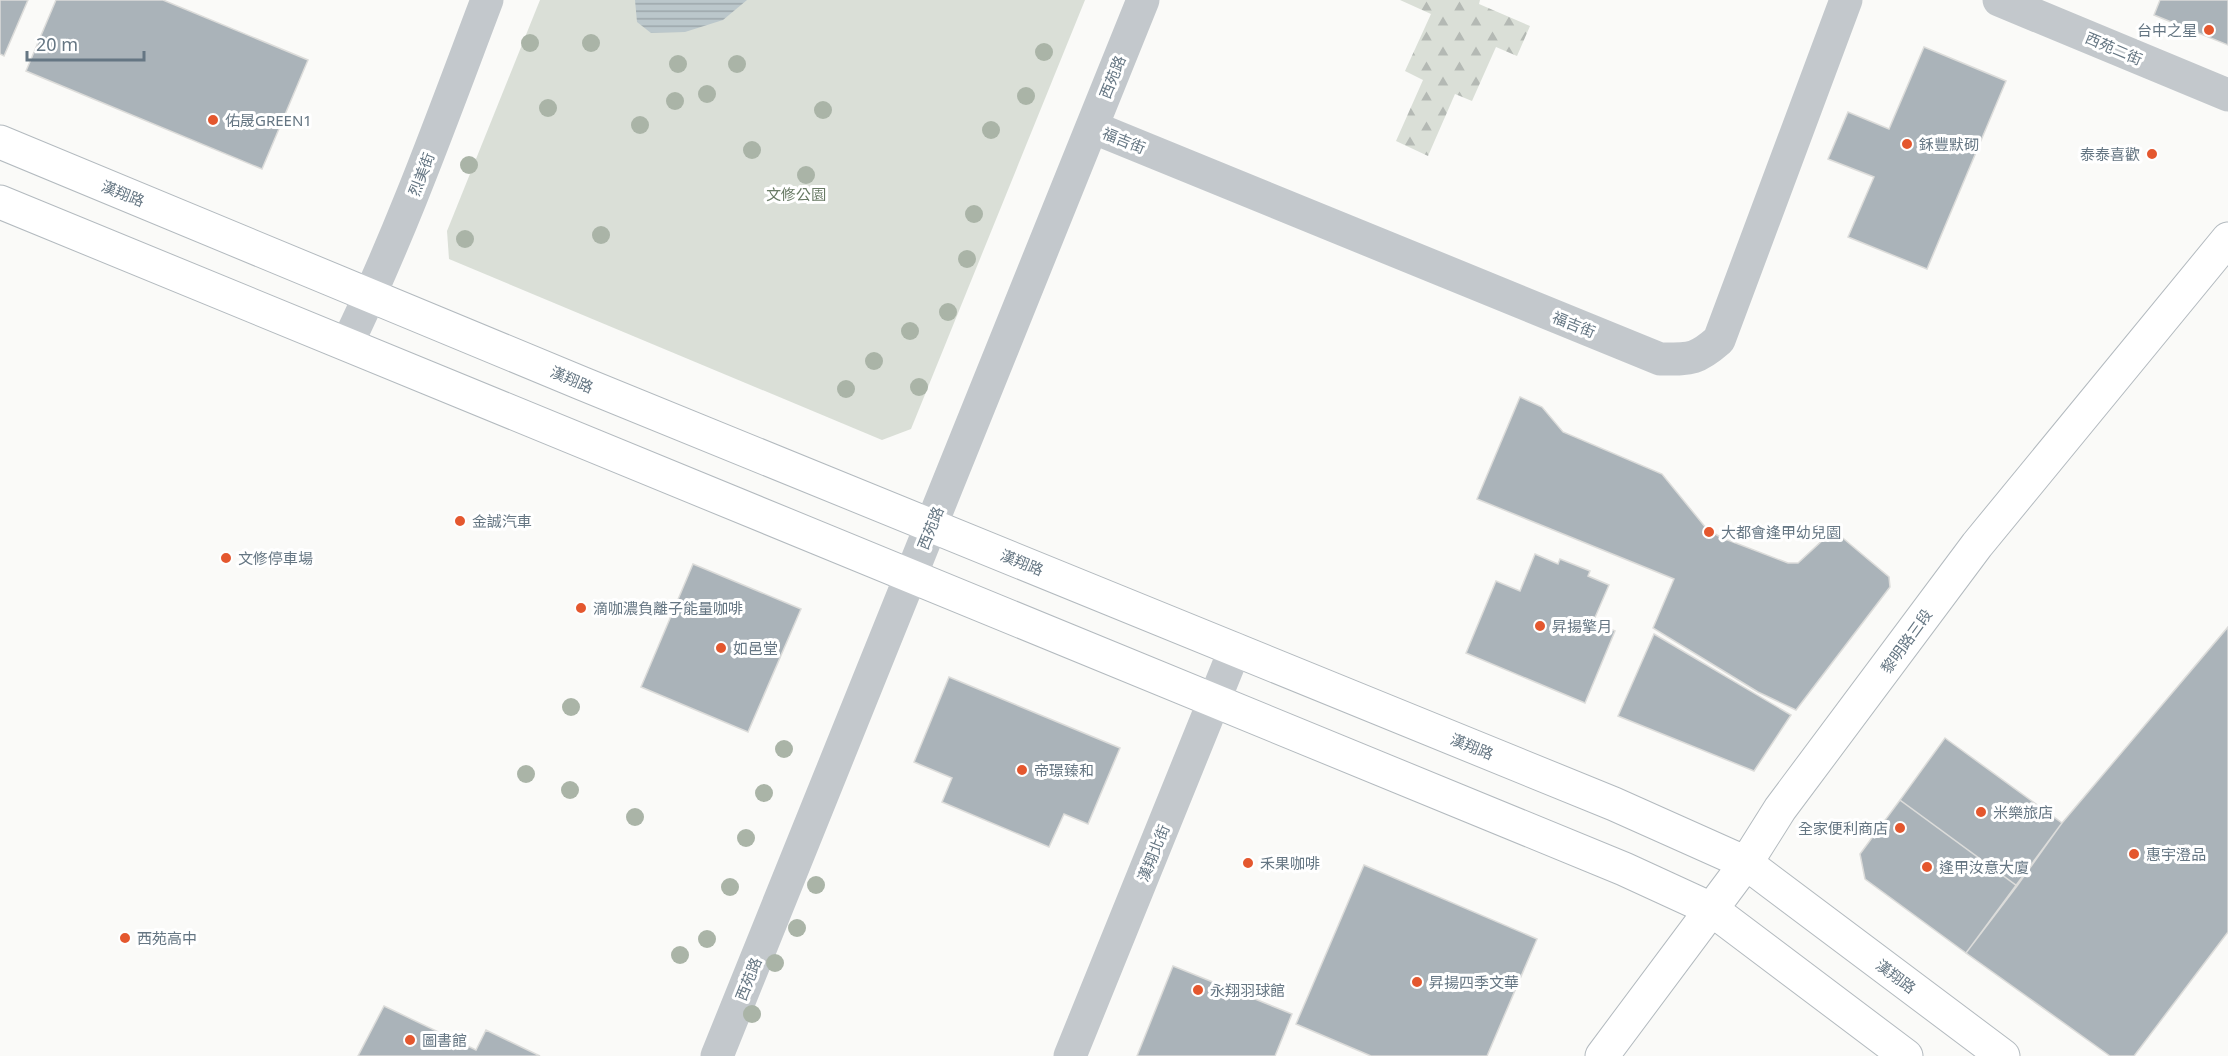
<svg xmlns="http://www.w3.org/2000/svg" width="2228" height="1056" viewBox="0 0 2228 1056" font-family="'Noto Sans','Noto Sans TC',sans-serif">
<style>
.forest{fill:url(#forest-firs)}
.green{fill:#dadfd7}
.water{fill:url(#water-rules)}
.building{fill:#aab3b9;stroke:#dcdcda;stroke-width:1.5}
.lines{fill:none;stroke-linecap:round;stroke-linejoin:round}
.secondary-casing{stroke:#b3babf;stroke-width:35}
.street{stroke:#c3c8cc;stroke-width:33}
.secondary{stroke:#fff;stroke-width:33}
.tree{fill:#aab4a7}
.poi-dot{fill:#e4572e;stroke:#fff;stroke-width:2}
.labels{text-anchor:middle;dominant-baseline:central;stroke-width:6;stroke-linejoin:round;paint-order:stroke}
.poi-label{font-size:15px;fill:#657683;stroke:#fff;text-anchor:start}
.street-label{font-size:15px;fill:#657683;stroke:#fff}
.park-label{font-size:15px;fill:#687a64;stroke:#fff}
</style>
<defs>
<pattern id="forest-firs" width="22" height="20" patternUnits="userSpaceOnUse" patternTransform="scale(1.5)"><rect width="22" height="20" fill="#dadfd7"/><path d="M5 1l3.5 6h-7zM16 11l3.5 6h-7z" fill="#b4b9b4"/></pattern>
<pattern id="water-rules" width="6" height="5" patternUnits="userSpaceOnUse" patternTransform="scale(1.5)"><rect width="6" height="5" fill="#bbc7cb"/><path d="M0 2.5h6" fill="none" stroke="#9ca6aa"/></pattern>
</defs>
<rect width="100%" height="100%" fill="#fafaf8"/>
<!-- forest -->
<path class="forest" d="M1400 0H1480L1479 4 1530 26 1517 56 1496 47 1472 101 1455 94 1428 156 1396 141 1423 80 1405 71 1431 14Z"/>
<!-- green -->
<path class="green" d="M540 0H1085L911 429 882 440 449 259 447 231Z"/>
<!-- water -->
<path class="water" d="M635 0H747L723 20 685 32 651 33 637 22Z"/>
<!-- building -->
<path class="building" d="M0 0H28L4 56 0 54Z
M56 0H163L308 60 262 169 26 71Z
M2160 0H2228V45L2154 15Z
M1924 47 2006 81 1927 269 1848 237 1874 177 1828 159 1848 112 1889 129Z
M1520 397 1542 407 1563 432 1662 474 1706 528 1720 537 1788 563H1798L1824 539 1838 534 1889 577 1890 587 1796 710 1758 692 1653 628 1674 579 1477 499Z
M1535 554 1558 564 1560 559 1590 571 1588 576 1609 585 1593 622 1615 631 1585 703 1466 653 1496 581 1520 591Z
M693 564 801 609 748 732 641 687Z
M2228 627V932L2134 1056H2110L1966 953 2062 823Z
M1654 634 1791 715 1754 771 1618 716Z
M949 677 1120 748 1088 824 1064 814 1049 847 942 802 952 778 914 762Z
M1945 738 2062 823 2017 886 1900 800Z
M1900 800 2017 886 1966 953 1865 879 1860 854Z
M1364 865 1537 939 1487 1056H1371L1296 1024Z
M1173 966 1292 1014 1275 1056H1137Z
M384 1006 476 1050 486 1030 540 1056H358Z"/>
<g class="lines">
<defs>
<path id="secondary" d="M0 142 581 383 1614 804 1746 863 2003 1056
M0 202 1624 869 1711 909 1906 1056
M1602 1056 1746 863 1780 809 1977 545 2228 239"/>
</defs>
<!-- secondary casing -->
<use href="#secondary" class="secondary-casing"/>
<!-- street -->
<path class="street" d="M1999 0 2228 95
M1092 127 1660 359C1691 359 1696 360 1719 340L1846 0
M347 344C401 233 443 116 487 0
M717 1056 1143 0
M1070 1056 1235 649"/>
<!-- secondary -->
<use href="#secondary" class="secondary"/>
</g>
<!-- trees -->
<g class="tree">
<circle cx="530" cy="43" r="9"/>
<circle cx="591" cy="43" r="9"/>
<circle cx="1044" cy="52" r="9"/>
<circle cx="678" cy="64" r="9"/>
<circle cx="737" cy="64" r="9"/>
<circle cx="707" cy="94" r="9"/>
<circle cx="1026" cy="96" r="9"/>
<circle cx="675" cy="101" r="9"/>
<circle cx="548" cy="108" r="9"/>
<circle cx="823" cy="110" r="9"/>
<circle cx="640" cy="125" r="9"/>
<circle cx="991" cy="130" r="9"/>
<circle cx="752" cy="150" r="9"/>
<circle cx="469" cy="165" r="9"/>
<circle cx="806" cy="175" r="9"/>
<circle cx="974" cy="214" r="9"/>
<circle cx="601" cy="235" r="9"/>
<circle cx="465" cy="239" r="9"/>
<circle cx="967" cy="259" r="9"/>
<circle cx="948" cy="312" r="9"/>
<circle cx="910" cy="331" r="9"/>
<circle cx="874" cy="361" r="9"/>
<circle cx="919" cy="387" r="9"/>
<circle cx="846" cy="389" r="9"/>
<circle cx="571" cy="707" r="9"/>
<circle cx="784" cy="749" r="9"/>
<circle cx="526" cy="774" r="9"/>
<circle cx="570" cy="790" r="9"/>
<circle cx="764" cy="793" r="9"/>
<circle cx="635" cy="817" r="9"/>
<circle cx="746" cy="838" r="9"/>
<circle cx="816" cy="885" r="9"/>
<circle cx="730" cy="887" r="9"/>
<circle cx="797" cy="928" r="9"/>
<circle cx="707" cy="939" r="9"/>
<circle cx="680" cy="955" r="9"/>
<circle cx="775" cy="963" r="9"/>
<circle cx="752" cy="1014" r="9"/>
</g>
<!-- markers -->
<g class="poi-dot">
<circle cx="2209" cy="30" r="6"/>
<circle cx="213" cy="120" r="6"/>
<circle cx="1907" cy="144" r="6"/>
<circle cx="2152" cy="154" r="6"/>
<circle cx="460" cy="521" r="6"/>
<circle cx="1709" cy="532" r="6"/>
<circle cx="226" cy="558" r="6"/>
<circle cx="581" cy="608" r="6"/>
<circle cx="1540" cy="626" r="6"/>
<circle cx="721" cy="648" r="6"/>
<circle cx="1022" cy="770" r="6"/>
<circle cx="1981" cy="812" r="6"/>
<circle cx="1900" cy="828" r="6"/>
<circle cx="2134" cy="854" r="6"/>
<circle cx="1248" cy="863" r="6"/>
<circle cx="1927" cy="867" r="6"/>
<circle cx="125" cy="938" r="6"/>
<circle cx="1417" cy="982" r="6"/>
<circle cx="1198" cy="990" r="6"/>
<circle cx="410" cy="1040" r="6"/>
</g>
<g class="labels">
<!-- poi labels -->
<g class="poi-label">
<text x="2197" y="30" text-anchor="end">台中之星</text>
<text x="225" y="120">佑晟GREEN1</text>
<text x="1919" y="144">鉌豐默砌</text>
<text x="2140" y="154" text-anchor="end">泰泰喜歡</text>
<text x="472" y="521">金誠汽車</text>
<text x="1721" y="532">大都會逢甲幼兒園</text>
<text x="238" y="558">文修停車場</text>
<text x="593" y="608">滴咖濃負離子能量咖啡</text>
<text x="1552" y="626">昇揚擎月</text>
<text x="733" y="648">如邑堂</text>
<text x="1034" y="770">帝璟臻和</text>
<text x="1993" y="812">米樂旅店</text>
<text x="1888" y="828" text-anchor="end">全家便利商店</text>
<text x="2146" y="854">惠宇澄品</text>
<text x="1260" y="863">禾果咖啡</text>
<text x="1939" y="867">逢甲汝意大廈</text>
<text x="137" y="938">西苑高中</text>
<text x="1429" y="982">昇揚四季文華</text>
<text x="1210" y="990">永翔羽球館</text>
<text x="422" y="1040">圖書館</text>
</g>
<!-- street labels -->
<g class="street-label">
<text transform="translate(2114 48) rotate(23)">西苑二街</text>
<text transform="translate(1112 77) rotate(-68)">西苑路</text>
<text transform="translate(1124 140) rotate(22)">福吉街</text>
<text transform="translate(421 174) rotate(-69)">烈美街</text>
<text transform="translate(123 193) rotate(22)">漢翔路</text>
<text transform="translate(1574 324) rotate(22)">福吉街</text>
<text transform="translate(572 379) rotate(23)">漢翔路</text>
<text transform="translate(930 528) rotate(-68)">西苑路</text>
<text transform="translate(1022 562) rotate(22)">漢翔路</text>
<text transform="translate(1906 641) rotate(-54)">黎明路三段</text>
<text transform="translate(1472 746) rotate(22)">漢翔路</text>
<text transform="translate(1153 853) rotate(-68)">漢翔北街</text>
<text transform="translate(1896 976) rotate(37)">漢翔路</text>
<text transform="translate(748 979) rotate(-68)">西苑路</text>
</g>
<!-- park labels -->
<g class="park-label">
<text x="796" y="194">文修公園</text>
</g>
</g>
<!-- scale -->
<path d="M27 51v9h117v-9" fill="none" stroke="#657683" stroke-width="3"/>
<text x="36" y="51" font-size="18" fill="#657683" stroke="#ffffff" stroke-width="4.5" paint-order="stroke">20 m</text>
</svg>
